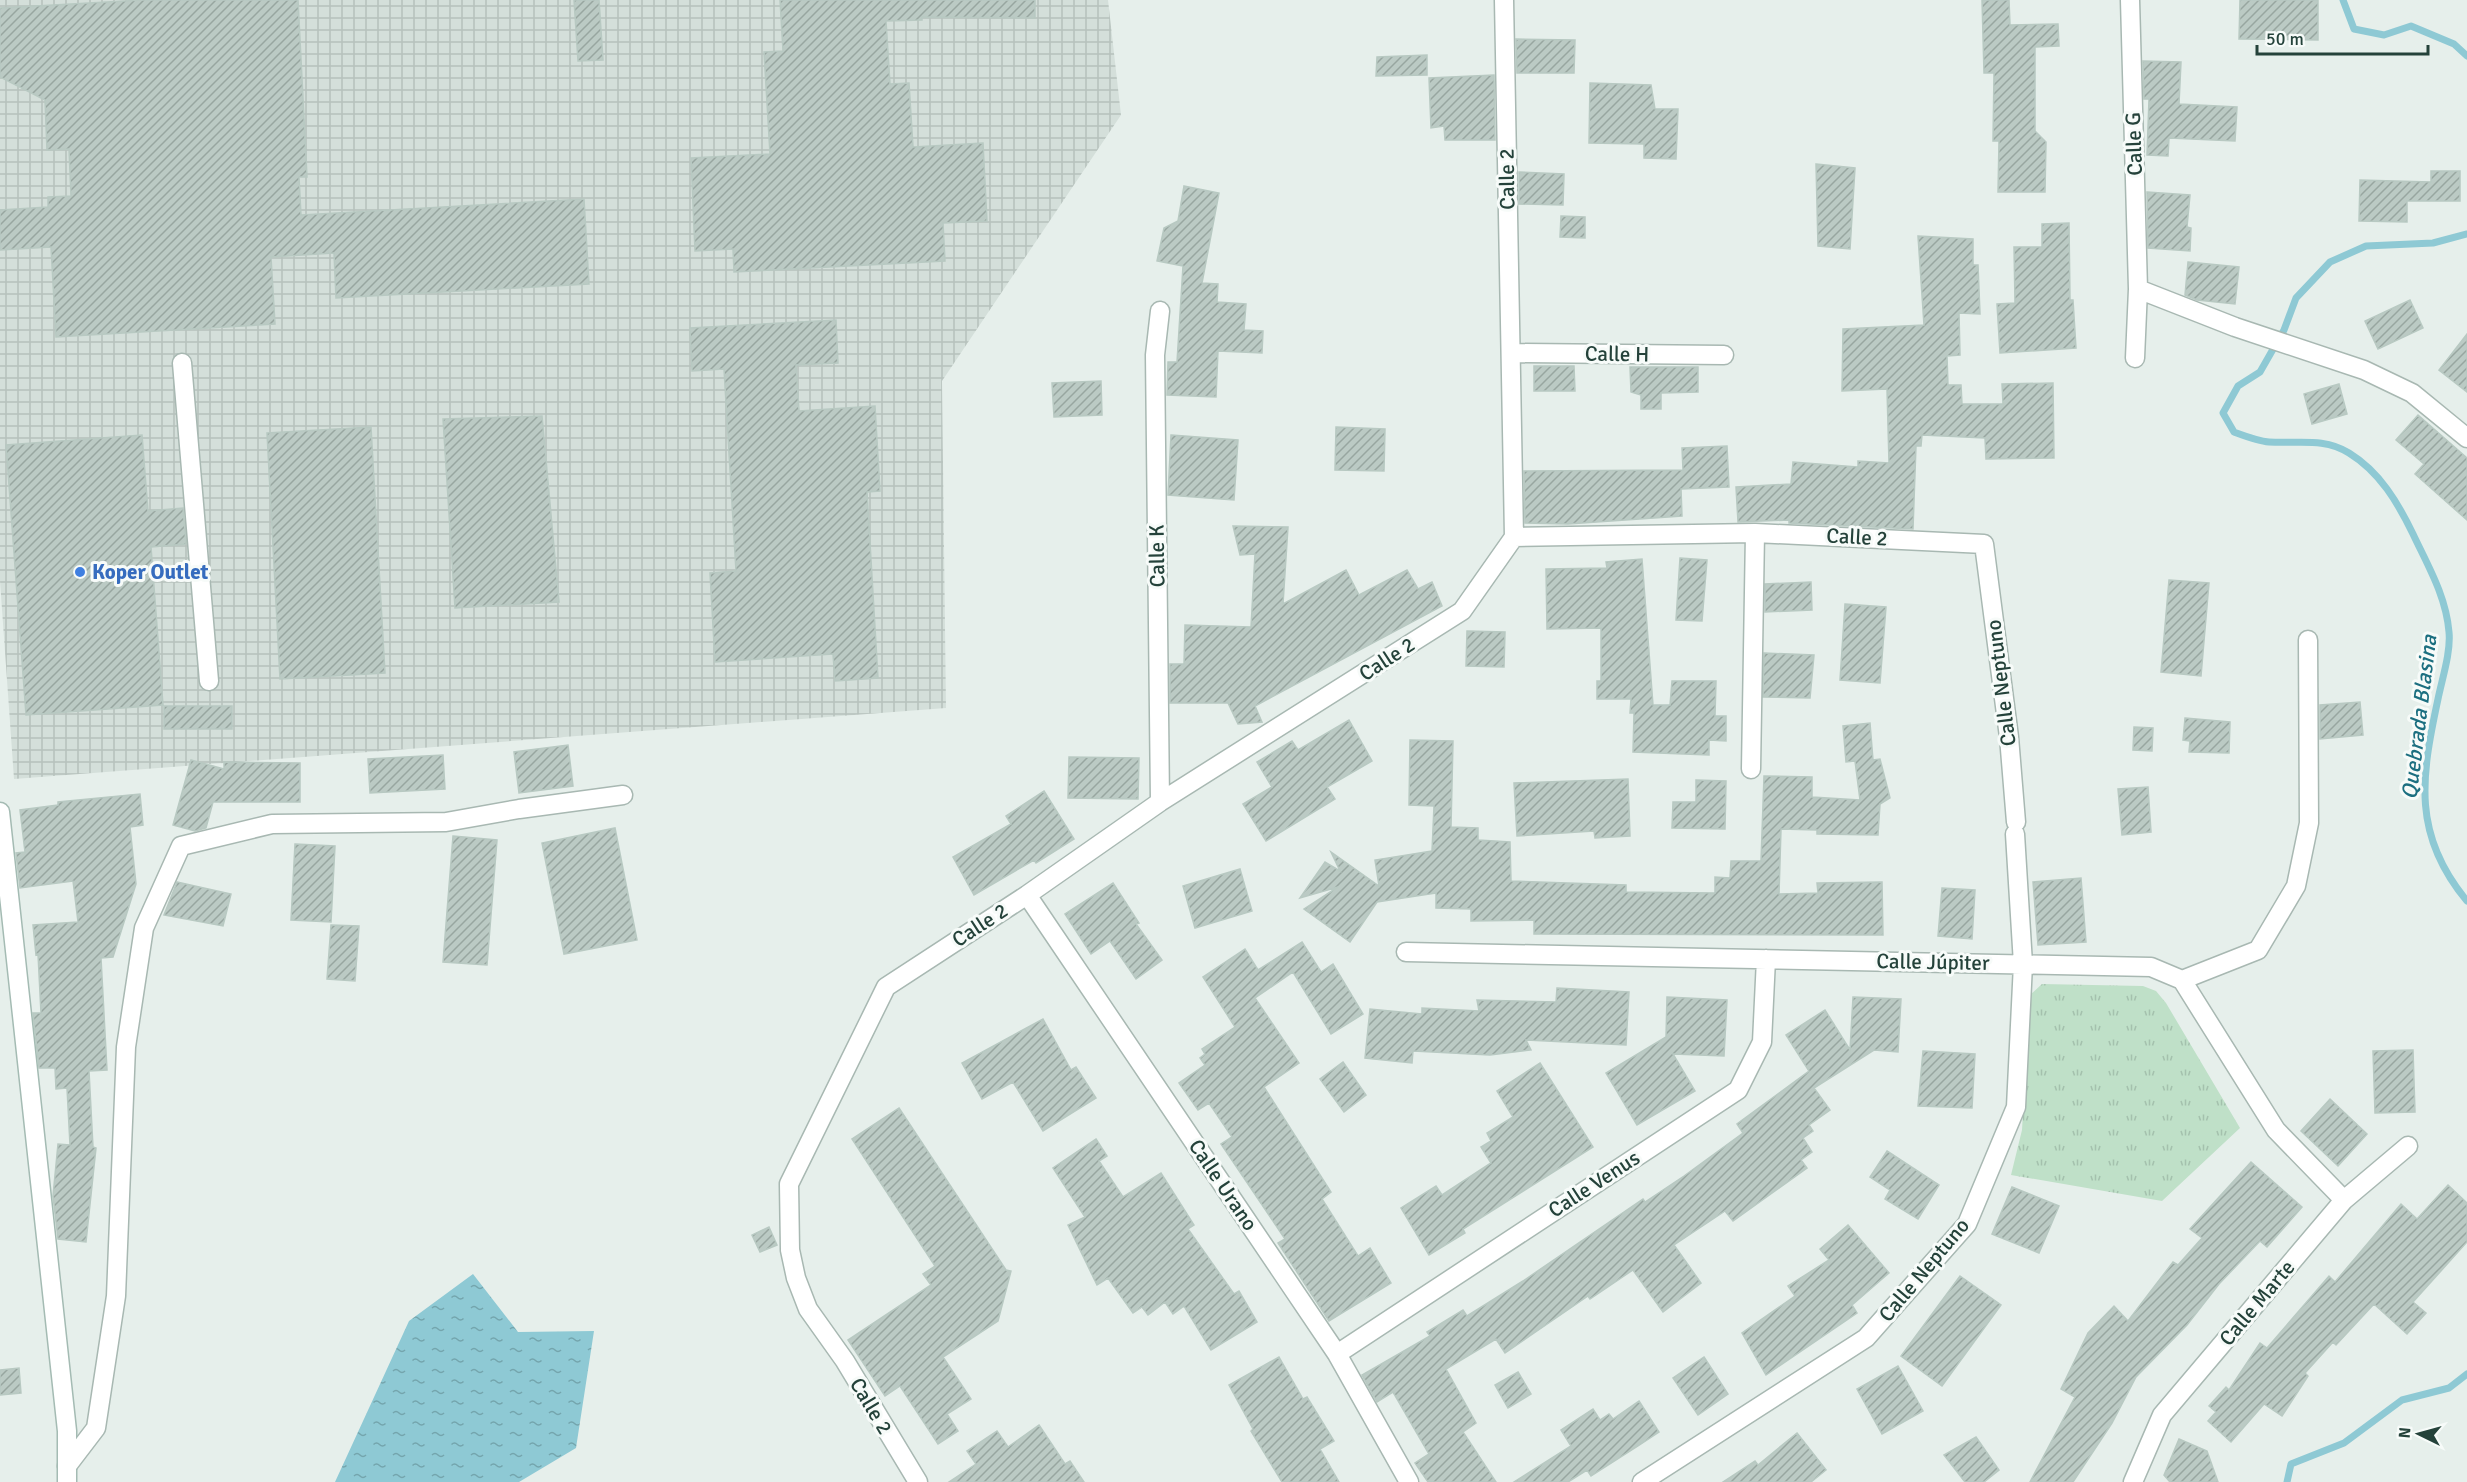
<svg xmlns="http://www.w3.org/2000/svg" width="2467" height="1482" viewBox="0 0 2467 1482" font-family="Signika,sans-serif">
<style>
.industrial{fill:url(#industrial-grid)}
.park{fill:url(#park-tufts)}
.water{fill:url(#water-ripples)}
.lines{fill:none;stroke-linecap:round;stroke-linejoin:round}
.stream{stroke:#8ec9d4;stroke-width:7}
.building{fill:url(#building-hatch);stroke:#b8c9c2;stroke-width:1.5}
.street-casing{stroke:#a8b8b2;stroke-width:21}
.secondary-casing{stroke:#a4bbb3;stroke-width:21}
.street{stroke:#fff;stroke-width:18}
.secondary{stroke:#fff;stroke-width:18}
.shop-dot{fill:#3f7fe0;stroke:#f7fbf9;stroke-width:2}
.labels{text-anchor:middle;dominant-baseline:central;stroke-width:6;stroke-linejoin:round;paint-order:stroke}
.street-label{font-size:21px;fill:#24423a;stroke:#f7fbf9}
.shop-label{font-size:21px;font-weight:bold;fill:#366cbe;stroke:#f7fbf9;text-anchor:start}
.water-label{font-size:22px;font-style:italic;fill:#1c6f80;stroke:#f7fbf9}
</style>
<defs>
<pattern id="industrial-grid" width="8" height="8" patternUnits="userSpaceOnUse" patternTransform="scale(1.5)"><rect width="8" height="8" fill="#d4dfda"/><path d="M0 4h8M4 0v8" fill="none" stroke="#b6c1bc"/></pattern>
<pattern id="park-tufts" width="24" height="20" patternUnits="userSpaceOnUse" patternTransform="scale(1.5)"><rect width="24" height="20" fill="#bfe0c8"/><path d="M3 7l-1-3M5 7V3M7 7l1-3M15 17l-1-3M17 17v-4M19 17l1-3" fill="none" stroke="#a4c1ad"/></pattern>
<pattern id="water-ripples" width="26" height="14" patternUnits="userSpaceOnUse" patternTransform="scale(1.5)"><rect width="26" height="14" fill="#8ec9d4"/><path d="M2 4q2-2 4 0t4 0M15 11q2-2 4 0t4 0" fill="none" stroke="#74a5ad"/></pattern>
<pattern id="building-hatch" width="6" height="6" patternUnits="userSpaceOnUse" patternTransform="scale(1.5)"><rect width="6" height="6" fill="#bbcac4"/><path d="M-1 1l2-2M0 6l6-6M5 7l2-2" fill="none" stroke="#98a6a0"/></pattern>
</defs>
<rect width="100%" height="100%" fill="#e6efeb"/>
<!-- industrial -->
<path class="industrial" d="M0 0H1108L1121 115 942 381 946 708 14 779 0 581Z"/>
<!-- park -->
<path class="park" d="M2042 984 2143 986 2156 991 2166 1003 2240 1128 2162 1201 2011 1175 2022 1130 2030 995Z"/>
<!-- water -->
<path class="water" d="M473 1274 518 1332 594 1331 576 1448 519 1482H335L409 1321Z"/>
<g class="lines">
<!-- stream -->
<path class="stream" d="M2343 0 2354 29 2384 35 2411 26 2454 44 2467 56
M2467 234 2433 243 2366 246 2330 262 2296 298 2284 330 2260 372 2238 386 2223 413 2234 432C2245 436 2258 441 2269 442 2297 444 2324 437 2349 453 2380 472 2398 503 2413 534 2428 566 2446 596 2449 632 2451 652 2442 679 2438 699 2421 778 2412 835 2467 901
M2287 1482 2291 1464 2344 1443 2402 1400 2449 1388 2467 1374"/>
</g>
<!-- building -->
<path class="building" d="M142 0H298L307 177H299L301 215 584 199 589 284 336 298 334 253 271 257 275 324 56 337 51 247 0 250V210L48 207V197L71 196 69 149 47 150 45 100 0 77V8Z
M574 0H599L603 60 578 61Z
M780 0H1035V18L922 17V20L886 21 890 84 909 83 913 147 983 143 987 221 943 223 945 261 734 272 733 249 695 251 691 158 770 154 764 52 783 51Z
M1982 0H2009L2010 25 2058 24 2059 46 2035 47V131L2046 142 2045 192H1998L1999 141H1993L1994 73H1984Z
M2240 0H2318V40L2239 39Z
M1516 39 1575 40 1574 73H1517Z
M1427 55V75L1376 76 1377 57Z
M2143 61 2181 62 2179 104 2237 107 2235 141 2169 138 2168 156 2147 155 2149 99H2144Z
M1494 75 1495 140H1445L1444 126 1431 128 1429 78Z
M1590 83 1651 85 1655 109H1678L1676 159 1644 158V144L1589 143Z
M1816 164 1855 168 1850 249 1818 246Z
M2431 171H2460V201H2407V222L2359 221 2360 180 2431 182Z
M1519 172 1564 174 1563 205 1519 204Z
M1184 186 1219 193 1202 283 1218 284 1217 302 1246 304 1244 330 1263 331 1262 353 1218 351 1216 397 1167 395 1168 362H1177L1183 266 1157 261 1164 228 1178 221Z
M2147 192 2190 195 2187 227 2191 228 2190 251 2148 248Z
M1561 216 1585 217V238L1560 237Z
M2069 223 2070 300H2073L2076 348 2000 353 1997 304 2015 303 2014 247H2042V224Z
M1918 236 1973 239V265H1978L1980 314 1959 313 1960 355 1947 356 1948 385H1961L1962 404H2003L2002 384 2053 383 2054 458 1986 459 1985 438 1922 435 1921 446H1916L1913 529 1789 523V520L1738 522 1736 487 1791 484 1793 462 1858 467V461L1889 463 1887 389 1842 391 1843 329 1924 325Z
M2188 262 2239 267 2235 304 2197 300 2185 295Z
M2410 300 2423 328 2378 349 2365 321Z
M836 320 838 363 796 365 799 411 875 406 880 491 867 492 878 678 835 681 833 654 715 662 710 573 736 571 724 369 692 371 690 328Z
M2467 334V392L2439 370Z
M1534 366H1574L1575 391H1534Z
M1630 367H1698V392L1661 393V409H1641V395L1631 392Z
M1101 381 1102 415 1054 417 1052 383Z
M2339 384 2347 414 2312 424 2304 394Z
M2418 415 2467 458V520L2415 474 2424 464 2396 440Z
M542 416 559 602 455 608 443 419Z
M371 427 385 673 280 679 267 433Z
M1336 427 1385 429 1384 471 1335 470Z
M142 435 148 511 183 508 186 544 151 547 163 705 26 715 6 445Z
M1171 435 1238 440 1234 500 1168 495Z
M1727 446 1729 487 1681 489 1682 516 1568 524 1525 523 1524 471 1683 470 1682 448Z
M1233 526 1288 527 1283 604 1346 570 1359 595 1407 570 1418 589 1432 582 1442 606 1255 706 1262 722 1238 724 1228 703H1170V664H1184L1185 625 1251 627 1255 554 1240 555Z
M1680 558 1707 560 1702 621 1676 620Z
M1642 559 1653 705H1670L1672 681H1716L1715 716H1726V741L1709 740V755L1633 752 1634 713H1630L1631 699H1597V681H1601V628L1547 629 1546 569 1607 568 1606 562Z
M2169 580 2209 583 2201 676 2161 672Z
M1811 582 1812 610 1765 612V584Z
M1845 604 1886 607 1880 683 1840 680Z
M1467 631 1505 632 1504 667 1466 666Z
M1764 653 1814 655 1810 698 1763 697Z
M2360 702 2363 735 2320 739V705Z
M164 706H232V729H164Z
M2185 718 2230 722 2229 753 2189 752 2190 741 2183 740Z
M1349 720 1372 761 1327 787 1335 799 1266 841 1243 804 1272 787 1257 762 1292 741 1298 750Z
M1870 723 1873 760 1880 759 1890 798 1880 804 1878 835 1817 834V830L1781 829 1779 894 1818 893 1817 883 1882 882 1883 935 1534 934V920L1471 921V909L1436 908V893L1377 902 1350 942 1304 909 1338 887 1300 898 1325 862 1340 871 1331 852 1379 886 1375 860 1432 851 1434 806 1409 805 1410 740 1453 741 1451 827 1478 828V840L1510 842 1511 881 1626 885V892L1715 893V877L1730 878 1731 861H1761L1764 776 1812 777V797L1860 800 1855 761 1846 762 1843 726Z
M2134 727 2153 728 2152 751 2133 750Z
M568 745 573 786 519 793 514 752Z
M443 755 445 789 370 793 368 759Z
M1069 757 1139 758 1138 799 1068 798Z
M191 760 224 769V762L300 763V802H213L206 828 195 831 173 825Z
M1628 779 1630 836 1595 838 1594 831 1517 836 1514 783Z
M1696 780 1726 781 1725 829 1672 828 1673 802H1696Z
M2148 787 2151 832 2122 835 2118 789Z
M1044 791 1074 839 1036 863 1034 860 974 895 953 857 1011 824 1006 816Z
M140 794 143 825 130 827 136 884 113 957 101 958 107 1070 89 1071 93 1147 96 1148 86 1242 58 1239 53 1196 58 1144 70 1145 67 1088 56 1089 55 1068H39L33 1013H41L38 954 36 955 33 925 78 922 73 881 20 888 16 853 25 852 20 810 58 805V802Z
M615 828 637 940 564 954 542 843Z
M453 836 497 840 487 965 443 962Z
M295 844 335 846 331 922 291 920Z
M1240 869 1252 911 1195 928 1183 886Z
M2081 878 2086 942 2038 945 2033 882Z
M177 882 231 894 223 926 164 915Z
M1113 883 1139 923 1136 924 1162 960 1136 979 1110 941 1091 954 1065 914Z
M1942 888 1975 890 1972 939 1938 936Z
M331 925 359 926 355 981 327 979Z
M1302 942 1321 972 1333 964 1363 1014 1331 1034 1293 972 1255 998 1299 1063 1264 1087 1331 1192 1322 1199 1358 1256 1370 1248 1391 1283 1329 1321 1278 1243 1285 1239 1221 1144 1232 1137 1209 1103 1198 1110 1179 1083 1205 1065 1200 1058 1205 1054 1202 1049 1235 1027 1203 977 1245 949 1258 970Z
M1557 988 1629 992 1626 1045 1526 1040 1531 1050 1490 1055 1413 1051 1412 1063 1365 1058 1370 1009 1422 1014V1008L1479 1011 1477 1000 1556 1002Z
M1667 997 1727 1000 1724 1056 1673 1054 1695 1091 1637 1125 1606 1073 1666 1037Z
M1853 997 1901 999 1898 1052 1874 1050 1814 1088 1830 1110 1809 1125 1813 1131 1803 1138 1812 1152 1801 1160 1807 1168 1733 1221 1725 1211 1674 1245 1701 1283 1663 1312 1633 1270 1590 1299 1588 1296 1505 1353 1496 1339 1446 1369 1476 1423 1463 1432 1496 1482H1428L1415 1463 1429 1454 1393 1392 1377 1402 1362 1375 1430 1336 1427 1332 1463 1310 1467 1316 1523 1281 1643 1199 1645 1202 1684 1176 1743 1133 1737 1124 1809 1071 1786 1035 1825 1010 1850 1050Z
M1043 1019 1071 1070 1076 1067 1096 1098 1043 1131 1013 1082 982 1099 962 1063Z
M2413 1050 2415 1112 2375 1113 2373 1051Z
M1923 1051 1975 1054 1972 1108 1918 1106Z
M1343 1062 1366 1095 1344 1112 1320 1079Z
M1540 1063 1593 1147 1463 1229 1465 1233 1429 1255 1401 1208 1436 1186 1442 1195 1491 1163 1481 1147 1491 1141 1487 1133 1513 1117 1497 1091Z
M2330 1099 2367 1134 2338 1166 2301 1131Z
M899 1108 1006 1270 1011 1271 998 1321 943 1357 971 1399 947 1414 958 1431 938 1444 900 1386 885 1396 848 1340 931 1285 923 1274 935 1266 852 1139Z
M1096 1139 1107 1156 1099 1161 1123 1197 1161 1173 1194 1225 1188 1229 1234 1294 1239 1291 1257 1322 1211 1350 1184 1306 1173 1314 1165 1302 1148 1315 1142 1307 1133 1313 1108 1278 1097 1285 1068 1225 1085 1217 1053 1168Z
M1887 1151 1939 1185 1918 1219 1885 1199 1890 1190 1870 1177Z
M2251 1162 2302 1207 2267 1247 2260 1241 2219 1284 2187 1325 2136 1377 2112 1423 2073 1482H2030L2075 1397 2061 1389 2088 1333 2114 1306 2128 1321 2173 1262 2178 1265 2202 1238 2190 1229Z
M2448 1185 2467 1203V1242L2413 1302 2426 1313 2407 1334 2374 1304 2336 1345 2333 1342 2305 1373 2308 1376 2282 1416 2264 1404 2231 1442 2208 1421 2216 1412 2209 1406 2226 1387 2229 1390 2260 1343 2267 1348 2329 1276 2335 1282 2401 1204 2417 1219Z
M2012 1187 2059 1206 2039 1253 1992 1234Z
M1848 1225 1889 1273 1852 1305 1857 1313 1766 1375 1742 1333 1795 1296 1788 1286 1829 1260 1820 1249Z
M769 1227 777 1245 760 1252 752 1235Z
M1960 1276 2001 1305 1942 1386 1901 1356Z
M1279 1357 1303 1399 1307 1397 1334 1441 1320 1449 1339 1482H1282L1251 1431 1253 1429 1229 1385Z
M1704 1357 1728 1394 1698 1415 1673 1378Z
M1898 1366 1923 1411 1882 1434 1857 1389Z
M19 1368 21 1393 0 1395V1370Z
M1518 1372 1531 1394 1508 1408 1495 1385Z
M1639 1401 1659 1432 1638 1446 1591 1476 1587 1470 1568 1482H1514L1571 1446 1561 1430 1593 1409 1600 1420 1609 1414 1613 1419Z
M1039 1425 1065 1464 1070 1461 1084 1482H949L976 1464 967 1451 997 1431 1008 1447Z
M1797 1433 1826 1470 1811 1482H1723L1755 1461 1758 1465Z
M1976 1437 1999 1470 1984 1482H1965L1944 1455Z
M2179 1439 2207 1451 2218 1482H2170L2164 1475Z"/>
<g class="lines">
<defs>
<path id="street" d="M2130 0 2138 289 2135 358
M2138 289 2235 327 2364 370 2412 393 2467 438
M1160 311 1155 355 1160 802
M1511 353 1724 355
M182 363 209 681
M1514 537 1755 533 1984 544 2009 737 2016 822
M1751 769 1755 533
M1027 895 1337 1354 1409 1482
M1406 952 2151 967 2182 980 2276 1130 2344 1200
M2182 980 2258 950 2296 886 2309 823 2308 640
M1337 1354 1738 1090 1762 1042 1766 959
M67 1466 96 1428 116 1296 126 1047 144 928 181 846 272 824 446 822 519 809 623 795
M918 1482 845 1361 808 1309 796 1278 790 1250 789 1184 886 987 1027 895 1160 802 1462 611 1514 537 1504 0
M1642 1482 1866 1338 1967 1224 2016 1107 2023 964 2015 834
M2133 1482 2162 1415 2344 1200 2408 1146"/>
<path id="secondary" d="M0 812 67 1431V1482"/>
</defs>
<!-- street casing -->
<use href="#street" class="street-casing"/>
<!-- secondary casing -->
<use href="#secondary" class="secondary-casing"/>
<!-- street -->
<use href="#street" class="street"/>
<!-- secondary -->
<use href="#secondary" class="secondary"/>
</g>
<!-- markers -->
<circle class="shop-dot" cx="80" cy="572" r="6"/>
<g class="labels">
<!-- street labels -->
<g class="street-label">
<text transform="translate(2134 144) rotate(-92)">Calle G</text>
<text transform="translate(1507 179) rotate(-91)">Calle 2</text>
<text transform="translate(1617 354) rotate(1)">Calle H</text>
<text transform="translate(1857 537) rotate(3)">Calle 2</text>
<text transform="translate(1157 556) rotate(-91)">Calle K</text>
<text transform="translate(1387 659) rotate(-33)">Calle 2</text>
<text transform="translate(2001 683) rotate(-97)">Calle Neptuno</text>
<text transform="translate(980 925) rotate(-33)">Calle 2</text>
<text transform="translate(1933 962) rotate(1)">Calle Júpiter</text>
<text transform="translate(1594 1184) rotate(-33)">Calle Venus</text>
<text transform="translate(1223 1185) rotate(56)">Calle Urano</text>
<text transform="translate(1924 1270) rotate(-50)">Calle Neptuno</text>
<text transform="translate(2257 1303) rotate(-50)">Calle Marte</text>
<text transform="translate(871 1406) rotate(59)">Calle 2</text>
</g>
<!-- shop labels -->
<g class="shop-label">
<text x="92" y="572">Koper Outlet</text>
</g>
<!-- water labels -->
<g class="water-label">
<text transform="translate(2419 717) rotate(-83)">Quebrada Blasina</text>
</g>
</g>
<!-- north arrow -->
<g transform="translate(2419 1434) rotate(275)" stroke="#f7fbf9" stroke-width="4.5" paint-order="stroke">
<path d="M0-4.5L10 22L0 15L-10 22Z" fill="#24423a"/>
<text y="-9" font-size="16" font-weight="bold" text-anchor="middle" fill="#24423a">N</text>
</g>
<!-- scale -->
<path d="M2257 45v9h171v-9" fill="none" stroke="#24423a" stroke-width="3"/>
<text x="2266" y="45" font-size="18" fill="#24423a" stroke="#f7fbf9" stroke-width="4.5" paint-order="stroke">50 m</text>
</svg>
